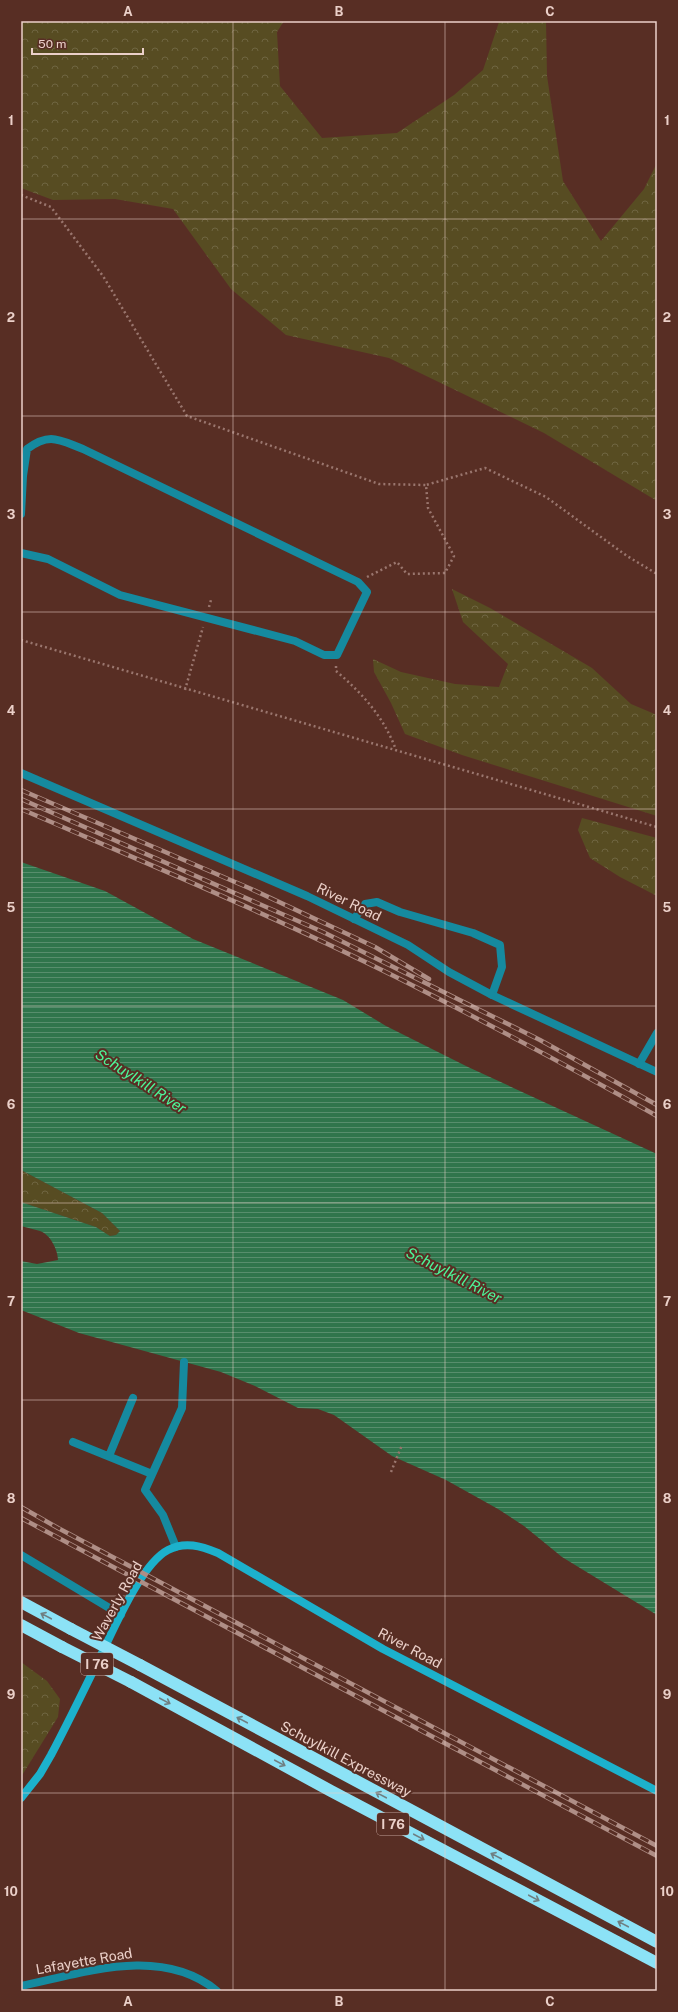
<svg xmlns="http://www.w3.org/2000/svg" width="678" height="2012" viewBox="0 0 678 2012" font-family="'Public Sans',sans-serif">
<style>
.forest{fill:url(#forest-crowns)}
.water{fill:url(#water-rules)}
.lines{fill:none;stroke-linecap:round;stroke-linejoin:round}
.path{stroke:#9a766e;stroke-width:2.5;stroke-dasharray:2 3;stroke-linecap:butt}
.lane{stroke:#158a9f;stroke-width:8}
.street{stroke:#158a9f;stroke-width:8}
.secondary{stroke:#1cb1cc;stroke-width:8}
.highway{stroke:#8ce2f6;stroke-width:12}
.rail-casing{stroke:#af8e86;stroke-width:4.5}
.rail{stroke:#582e24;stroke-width:3;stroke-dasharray:9;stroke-linecap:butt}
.highway-bridge{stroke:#8ce2f6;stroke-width:12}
.oneway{stroke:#6f7f82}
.grid{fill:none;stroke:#ebd0c9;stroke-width:1;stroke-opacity:0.55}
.labels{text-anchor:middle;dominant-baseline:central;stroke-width:4;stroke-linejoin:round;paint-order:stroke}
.shield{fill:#582e24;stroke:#bf9f98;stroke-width:1}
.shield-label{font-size:13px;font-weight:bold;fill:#ebd0c9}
.street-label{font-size:14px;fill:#ebd0c9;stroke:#582e24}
.water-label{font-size:15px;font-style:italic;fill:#4cf598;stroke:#582e24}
.neatline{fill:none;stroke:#ebd0c9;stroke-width:1.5}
.grid-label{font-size:13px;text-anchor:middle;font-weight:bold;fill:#ebd0c9}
</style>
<defs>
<pattern id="forest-crowns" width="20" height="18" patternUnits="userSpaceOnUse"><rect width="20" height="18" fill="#574c22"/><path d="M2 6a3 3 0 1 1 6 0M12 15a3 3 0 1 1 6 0" fill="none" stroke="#6f6541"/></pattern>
<pattern id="water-rules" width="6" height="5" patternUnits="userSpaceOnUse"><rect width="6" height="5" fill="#30754c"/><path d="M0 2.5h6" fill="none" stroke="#588e6d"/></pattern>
</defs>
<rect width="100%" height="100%" fill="#582e24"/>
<!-- forest -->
<path class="forest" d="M21 21H284L277 32 280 86 322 138 397 133 454 95 483 70 499 22 502 21H546L547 76 563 181 601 241 644 189 657 163V501L544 433 389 358 286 335 231 289 173 209 115 199 53 200 21 188Z
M452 589 490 608 592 668 631 704 657 715V816L462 755 405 734 391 703 374 672 373 659 401 672 455 684 499 687 508 664 463 622Z
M582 818 657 838V896L620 877 590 858 578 830Z
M21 1170 102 1213 120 1231 116 1235 110 1236 96 1227 21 1202Z
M21 1662 47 1681 60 1699 58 1717 21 1777Z"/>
<!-- water -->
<path class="water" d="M21 862 105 891 193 939 343 1000 386 1026 468 1067 657 1154V1615L562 1557 524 1526 498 1509 446 1480 392 1456 334 1415 318 1409 298 1408 255 1386 221 1372 79 1333 21 1310V1261L37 1264 58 1260C58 1250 50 1234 40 1231 34 1229 27 1228 21 1226V1202L96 1227 110 1236 116 1235 120 1231 102 1213 21 1170Z"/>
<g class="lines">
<!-- path -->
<path class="path" d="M21 195 51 207 103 276 187 416 379 484 426 485
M367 577 397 562 407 574 445 573 454 556 428 508 426 485 485 468 546 497 627 556 657 574
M209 607 211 600
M21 640 657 827
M336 666V671C362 693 384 717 396 750
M185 690 203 627
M391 1472 402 1445"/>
<!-- lane -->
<path class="lane" d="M21 514 23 476 27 449C50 432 59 440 83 449L358 582 367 592 337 655H324L295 641 120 595 48 559 21 553
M354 919 365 904 377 902 400 912 473 933 500 945 502 967 492 995
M639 1064 657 1033
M73 1442 152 1474
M109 1456 133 1398
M176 1547 163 1515 145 1490 182 1408 184 1362
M21 1555 121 1615"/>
<!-- street -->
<path class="street" d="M21 773 307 896 408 945 449 972 492 995 657 1072
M21 1986C84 1973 161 1945 217 1991"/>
<!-- secondary -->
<path class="secondary" d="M21 1798 40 1774 51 1755C68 1723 84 1690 100 1657 114 1629 141 1564 168 1550 185 1541 201 1546 218 1553L383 1649 657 1791"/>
<!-- highway -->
<path class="highway" d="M21 1602 71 1629
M21 1625 62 1647
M140 1665 657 1942
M131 1682 331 1791 657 1963"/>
<defs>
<path id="rail" d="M21 790 249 888 375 947 429 979
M21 799 323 932 540 1040 657 1105
M21 809C148 864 276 917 400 979 487 1023 572 1068 657 1116
M21 1507 58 1528 657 1846
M21 1518 657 1856"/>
</defs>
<!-- rail casing -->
<use href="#rail" class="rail-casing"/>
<!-- rail -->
<use href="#rail" class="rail"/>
<!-- highway-bridge -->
<path class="highway-bridge" d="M71 1629 140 1665
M62 1647 131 1682"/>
</g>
<!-- one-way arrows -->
<defs><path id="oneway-shaft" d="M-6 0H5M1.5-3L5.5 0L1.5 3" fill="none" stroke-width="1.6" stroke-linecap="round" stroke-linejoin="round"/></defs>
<g class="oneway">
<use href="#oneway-shaft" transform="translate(46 1616) rotate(-152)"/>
<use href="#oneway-shaft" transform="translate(165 1701) rotate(28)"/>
<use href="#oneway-shaft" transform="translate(242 1720) rotate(-152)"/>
<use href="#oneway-shaft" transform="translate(280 1763) rotate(28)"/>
<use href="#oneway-shaft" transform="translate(381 1795) rotate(-152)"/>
<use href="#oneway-shaft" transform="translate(419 1837) rotate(28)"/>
<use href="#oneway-shaft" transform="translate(496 1856) rotate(-152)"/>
<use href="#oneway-shaft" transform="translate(534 1898) rotate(28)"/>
<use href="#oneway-shaft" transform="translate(623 1924) rotate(-152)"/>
</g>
<!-- grid -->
<path class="grid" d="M233 21V1991M445 21V1991M21 219H657M21 416H657M21 612H657M21 809H657M21 1006H657M21 1203H657M21 1400H657M21 1596H657M21 1793H657"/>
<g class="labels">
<!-- shield labels -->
<g class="shield">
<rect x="81" y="1653" width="32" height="22" rx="3"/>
<rect x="377" y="1813" width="32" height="22" rx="3"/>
</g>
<g class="shield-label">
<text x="97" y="1664">I 76</text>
<text x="393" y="1824">I 76</text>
</g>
<!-- street labels -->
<g class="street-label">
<text transform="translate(349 902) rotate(26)">River Road</text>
<text transform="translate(117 1601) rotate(-61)">Waverly Road</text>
<text transform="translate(410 1648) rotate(28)">River Road</text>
<text transform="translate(346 1759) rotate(28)">Schuylkill Expressway</text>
<text transform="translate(84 1961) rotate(-10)">Lafayette Road</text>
</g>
<!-- water labels -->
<g class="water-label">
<text transform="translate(141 1081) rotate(33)">Schuylkill River</text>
<text transform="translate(454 1275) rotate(27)">Schuylkill River</text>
</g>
</g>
<!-- border -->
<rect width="678" height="2012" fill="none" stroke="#582e24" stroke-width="44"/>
<!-- scale -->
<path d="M32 48v6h111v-6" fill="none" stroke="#ebd0c9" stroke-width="2"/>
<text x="38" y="48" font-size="12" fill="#ebd0c9" stroke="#582e24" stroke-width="3" paint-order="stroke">50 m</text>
<rect x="22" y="22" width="634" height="1968" class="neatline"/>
<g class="grid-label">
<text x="128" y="16">A</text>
<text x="339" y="16">B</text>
<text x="550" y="16">C</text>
<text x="11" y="125">1</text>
<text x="667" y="125">1</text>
<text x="11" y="322">2</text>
<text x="667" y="322">2</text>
<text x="11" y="519">3</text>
<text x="667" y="519">3</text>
<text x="11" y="715">4</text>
<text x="667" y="715">4</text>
<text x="11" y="912">5</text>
<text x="667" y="912">5</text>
<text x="11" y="1109">6</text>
<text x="667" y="1109">6</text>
<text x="11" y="1306">7</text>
<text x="667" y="1306">7</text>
<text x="11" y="1503">8</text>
<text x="667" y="1503">8</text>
<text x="11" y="1699">9</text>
<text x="667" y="1699">9</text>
<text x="11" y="1896">10</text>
<text x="667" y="1896">10</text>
<text x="128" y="2006">A</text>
<text x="339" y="2006">B</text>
<text x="550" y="2006">C</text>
</g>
</svg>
